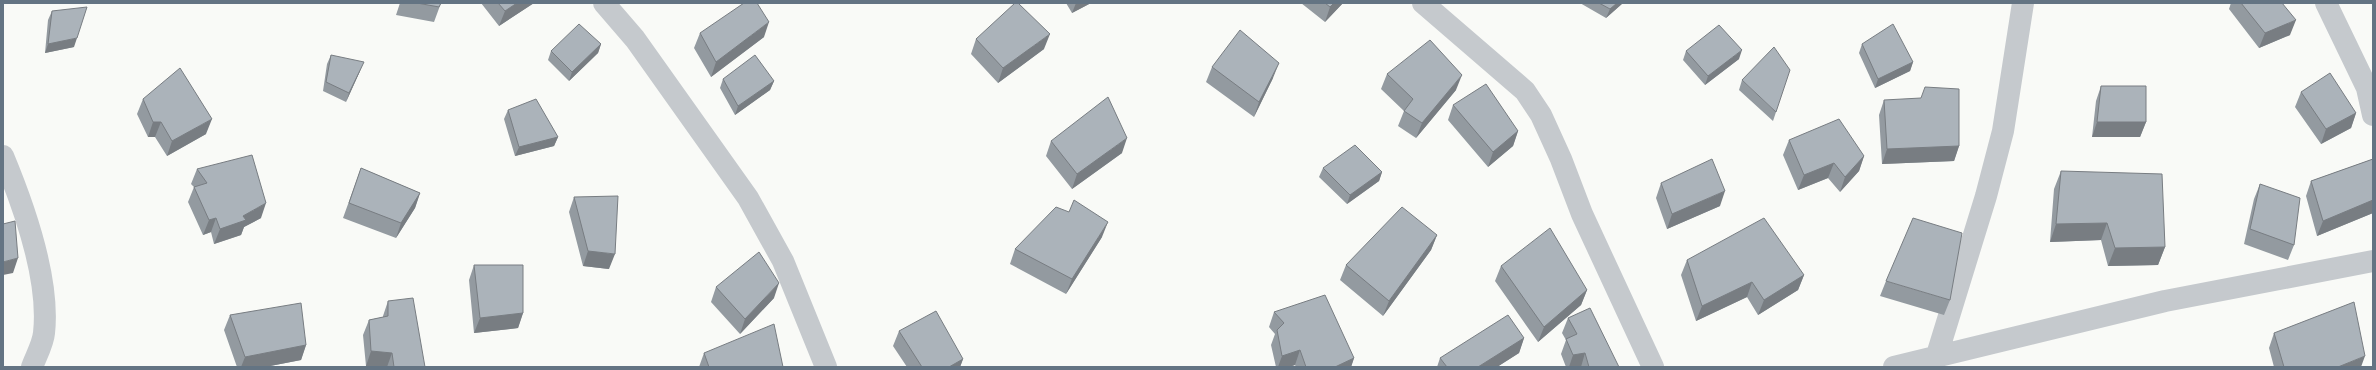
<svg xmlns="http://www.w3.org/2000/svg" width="2376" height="370" viewBox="0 0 2376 370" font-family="'Varela Round',sans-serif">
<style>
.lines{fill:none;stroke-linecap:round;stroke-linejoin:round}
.minor{stroke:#c5c9cd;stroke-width:22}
.wall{fill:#939aa0}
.shaded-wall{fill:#787d82}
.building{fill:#abb3ba;stroke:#787d82}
</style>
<rect width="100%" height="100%" fill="#f9faf7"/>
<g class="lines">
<!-- minor -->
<path class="minor" d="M604 3 635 39 748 198 783 261 826 367
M1423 3 1525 91 1541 115 1561 159 1582 214 1653 367
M2326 3 2367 88 2373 115
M3 156C23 204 50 280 44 333 43 344 36 356 32 367
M1937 355 1986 196 2003 131 2023 3
M1894 367 2165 301 2373 261"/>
</g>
<!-- wall -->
<path class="wall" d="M400 3H441L434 22 396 15Z
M481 3H534L499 26Z
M1066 3H1091L1072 13Z
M1301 3H1343L1325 22Z
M1580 3H1623L1606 18Z
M2231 3H2282L2290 35 2259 48 2229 9Z
M52 11 74 47 45 53 48 20Z
M700 33 764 37 711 77 694 48Z
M976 39 1044 49 998 83 971 54Z
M601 44 598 53 569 81 548 60 551 51Z
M1862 44 1913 62 1910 71 1875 88 1859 53Z
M1686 51 1739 59 1705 85 1683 60Z
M331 55 360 71 346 102 323 91 327 64Z
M1212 67 1273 78 1254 117 1206 82Z
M1387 74 1456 90 1416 138 1398 126 1404 111 1381 89Z
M723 79 774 81 770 90 735 115 720 88Z
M1742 80 1776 112 1773 121 1739 90Z
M2101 86 2146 122 2140 137H2092L2096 101Z
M2301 92 2356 113 2351 128 2321 144 2295 107Z
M143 99 206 134 167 156 155 137H148L137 114Z
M1884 100 1959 146 1954 161 1882 164 1879 115Z
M1453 105 1518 131 1513 146 1488 167 1448 120Z
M508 110 558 137 554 146 515 156 504 119Z
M1789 140 1864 156 1859 171 1840 192 1828 178 1798 190 1783 155Z
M1051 141 1122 153 1072 189 1046 156Z
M2373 159V213L2317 236 2306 196 2311 181Z
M361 168 420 193 415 208 396 238 343 218Z
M1323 168 1382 172 1379 181 1347 204 1319 177Z
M197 169 261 218 244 227 241 235 214 244 211 232 203 235 188 202 194 187 191 184Z
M2061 171 2165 247 2158 265 2108 266 2101 240 2050 242 2054 189Z
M1661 183 1720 206 1667 229 1656 198Z
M2260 184 2294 245 2288 260 2244 244 2254 199Z
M574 197 609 269 583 266 569 212Z
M1437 235 1431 250 1383 316 1340 280 1346 265Z
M1102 237 1066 294 1010 264 1015 249Z
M1687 260 1804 275 1798 290 1758 315 1747 297 1696 321 1681 275Z
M474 265 523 313 518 328 474 333 469 280Z
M1501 266 1587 290 1581 305 1538 342 1495 281Z
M1886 281 1950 300 1944 315 1880 296Z
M716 287 774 298 740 334 711 302Z
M388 301 425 367H378L366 366 363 335 369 320 383 317V316Z
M1274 312 1354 358 1351 367H1296L1295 365 1289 367H1276L1271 345 1275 334 1269 327Z
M230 315 306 345 301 360 265 367H237L224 330Z
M1568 318 1619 367H1566L1561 354 1566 340 1562 333Z
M899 331 963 359 960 367H907L893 346Z
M2274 333 2361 367H2274L2269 348Z
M1524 338 1519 353 1497 367H1437L1440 358Z
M704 353 783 367H699Z"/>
<!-- shaded-wall -->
<path class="shaded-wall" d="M517 3H534L499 26 505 11Z
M1076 3H1091L1072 13Z
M1334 3H1343L1325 22 1330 7Z
M1617 3H1623L1606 18 1610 9Z
M2296 20 2290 35 2259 48 2265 33Z
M769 22 764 37 711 77 716 62Z
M1050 34 1044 49 998 83 1003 68Z
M77 38 74 47 45 53 48 44Z
M601 44 598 53 569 81 572 72Z
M1742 50 1739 59 1705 85 1708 76Z
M364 62 360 71 346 102 349 93Z
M1913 62 1910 71 1875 88 1878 79Z
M1279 63 1273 78 1254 117 1259 102Z
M1462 75 1456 90 1416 138 1422 123Z
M774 81 770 90 735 115 738 106Z
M2356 113 2351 128 2321 144 2326 129Z
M212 119 206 134 167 156 172 141Z
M153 122H161L155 137H148Z
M2097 122H2146L2140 137H2092Z
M1518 131 1513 146 1488 167 1493 152Z
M558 137 554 146 515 156 519 147Z
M1127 138 1122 153 1072 189 1077 174Z
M1959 146 1954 161 1882 164 1887 149Z
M1864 156 1859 171 1840 192 1845 177Z
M1834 163 1828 178 1798 190 1804 175Z
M1382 172 1379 181 1347 204 1350 195Z
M1725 191 1720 206 1667 229 1672 214Z
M420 193 415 208 396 238 401 223Z
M2373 200V213L2317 236 2323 221Z
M266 203 261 218 244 227 241 235 214 244 220 229Z
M216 218 211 232 203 235 209 220Z
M1108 222 1102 237 1066 294 1072 279Z
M2107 223 2101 240 2050 242 2056 224Z
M1437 235 1431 250 1383 316 1389 301Z
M2165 247 2158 265 2108 266 2115 248Z
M588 251 615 254 609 269 583 266Z
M18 258 13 273 3 275V262Z
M1804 275 1798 290 1758 315 1764 300Z
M1752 282 1747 297 1696 321 1702 306Z
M779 283 774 298 740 334 745 319Z
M1587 290 1581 305 1538 342 1544 327Z
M523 313 518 328 474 333 480 318Z
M1524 338 1519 353 1497 367H1478Z
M306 345 301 360 265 367H241L245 357Z
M1300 350 1295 365 1289 367H1278L1282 356Z
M371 351 392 353 387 367H378L366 366Z
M1585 353 1581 367H1569L1573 355Z
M2365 356 2361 367H2338Z
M1354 358 1351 367H1335Z
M963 359 960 367H949Z"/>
<!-- building -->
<path class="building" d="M417 3H441L439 7Z
M498 3H517L505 11Z
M744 3H757L769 22 716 62 700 33Z
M1015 3H1018L1050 34 1003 68 976 39Z
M1325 3H1334L1330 7Z
M1599 3H1617L1610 9Z
M2241 3H2282L2296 20 2265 33Z
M87 7 77 38 48 44 52 11Z
M579 24 601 44 572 72 551 51Z
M1893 24 1913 62 1878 79 1862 44Z
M1719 25 1742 50 1708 76 1686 51Z
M1240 30 1279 63 1259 102 1212 67Z
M1430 40 1462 75 1422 123 1404 111 1413 99 1387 74Z
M1774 47 1790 70 1776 112 1742 80Z
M331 55 364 62 349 93 326 82Z
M755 55 774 81 738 106 723 79Z
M180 68 212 119 172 141 161 122H153L143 99Z
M2330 73 2356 113 2326 129 2301 92Z
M1486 84 1518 131 1493 152 1453 105Z
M2101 86H2146V122H2097Z
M1925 87 1959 89V146L1887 149 1884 100 1921 98Z
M1108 97 1127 138 1077 174 1051 141Z
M536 99 558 137 519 147 508 110Z
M1839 119 1864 156 1845 177 1834 163 1804 175 1789 140Z
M1355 145 1382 172 1350 195 1323 168Z
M252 155 266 203 243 216 246 220 220 229 216 218 209 220 194 187 207 183 197 169Z
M1712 159 1725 191 1672 214 1661 183Z
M2373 159V200L2323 221 2311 181Z
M361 168 420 193 401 223 349 203Z
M2061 171 2162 174 2165 247 2115 248 2107 223 2056 224Z
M2260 184 2300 198 2294 245 2250 229Z
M618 196 615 254 588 251 574 197Z
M1074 200 1108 222 1072 279 1015 249 1056 207 1069 212Z
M1402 207 1437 235 1389 301 1346 265Z
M1764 218 1804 275 1764 300 1752 282 1702 306 1687 260Z
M1913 218 1962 233 1950 300 1886 281Z
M15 221 18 258 3 262V224Z
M1550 228 1587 290 1544 327 1501 266Z
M759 252 779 283 745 319 716 287Z
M474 265H523V313L480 318Z
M1325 295 1354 358 1335 367H1306L1300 350 1282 356 1277 330 1284 323 1274 312Z
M413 298 425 367H394L392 353 371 351 369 320 388 316V301Z
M2354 302 2365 356 2338 367H2284L2274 333Z
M301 303 306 345 245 357 230 315Z
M1590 308 1619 367H1589L1585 353 1573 355 1566 339 1577 334 1568 318Z
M936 311 963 359 949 367H922L899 331Z
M1508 315 1524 338 1478 367H1447L1440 358Z
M774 324 783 367H709L704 353Z"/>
<!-- border -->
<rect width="2376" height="370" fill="none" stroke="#647483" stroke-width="8"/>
</svg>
